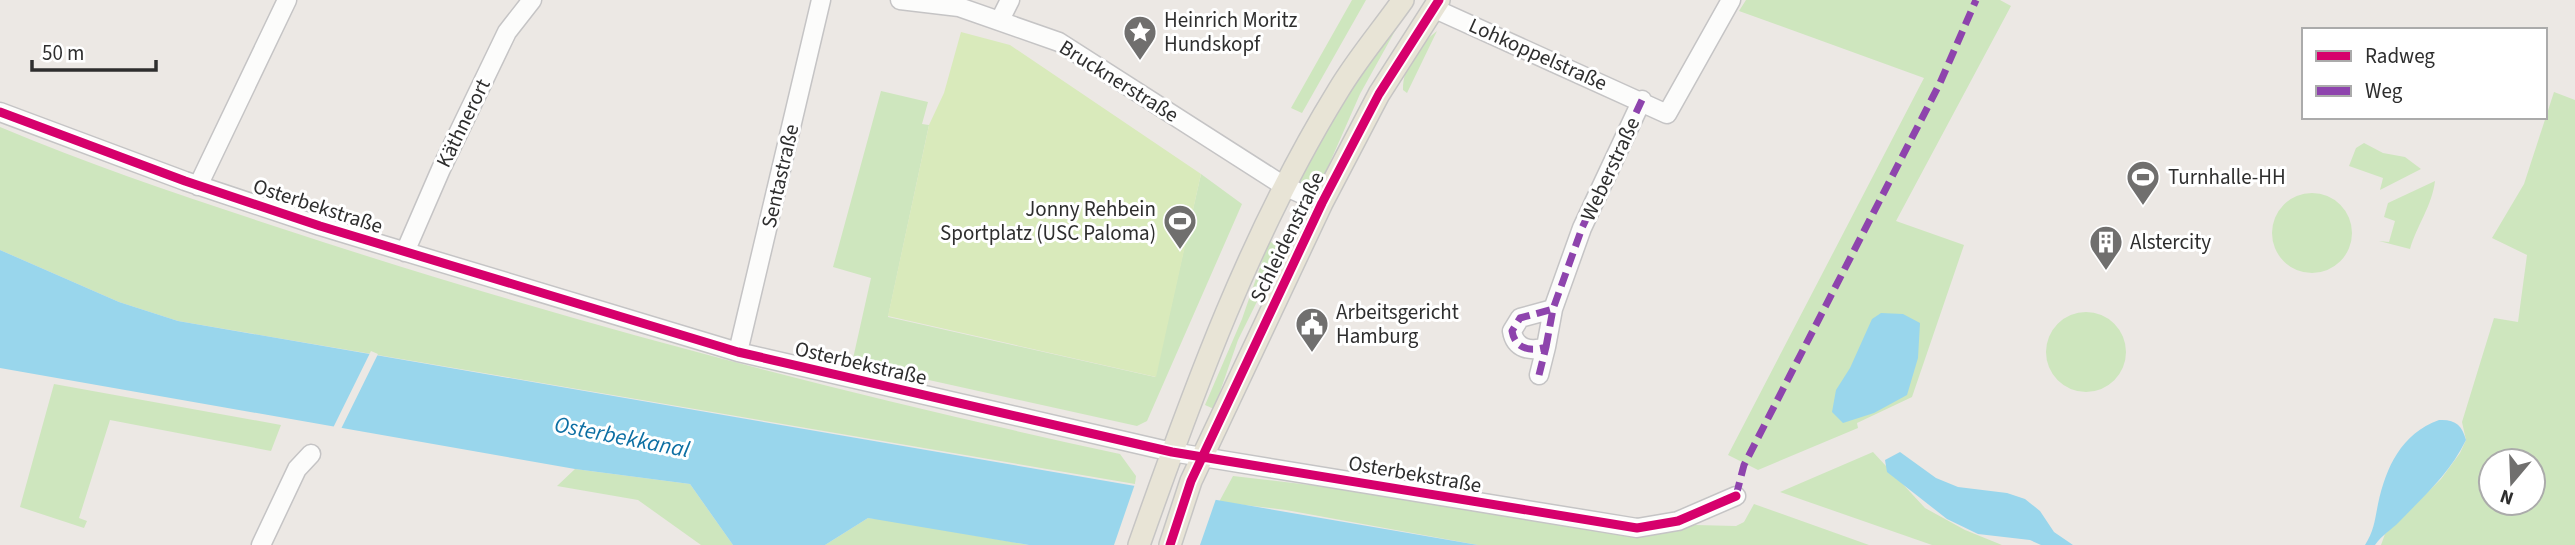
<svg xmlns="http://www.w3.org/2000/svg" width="2575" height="545" viewBox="0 0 2575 545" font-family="'Source Sans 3',sans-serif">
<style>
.green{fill:#cee6be;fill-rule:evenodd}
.pitch{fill:#d9eabb}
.water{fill:#99d6ec}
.pier{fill:#ece8e4}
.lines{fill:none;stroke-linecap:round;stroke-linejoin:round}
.minor-casing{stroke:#c5c4c5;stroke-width:21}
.major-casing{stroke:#c6c5c4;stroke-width:24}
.minor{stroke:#fcfcfb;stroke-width:18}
.major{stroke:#e8e4d6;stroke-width:21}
.quiet{stroke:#8e44ad;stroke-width:7;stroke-dasharray:14 7;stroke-linecap:butt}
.cycleway-casing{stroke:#fff;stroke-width:13}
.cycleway{stroke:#d6006c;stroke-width:9}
.labels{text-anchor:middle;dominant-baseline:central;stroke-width:6;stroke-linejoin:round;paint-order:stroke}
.poi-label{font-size:21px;fill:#2e2e2e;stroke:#fff;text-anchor:start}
.street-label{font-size:21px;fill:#2e2e2e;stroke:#fff}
.water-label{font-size:23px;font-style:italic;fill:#0d6fa3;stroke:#fff}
</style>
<rect width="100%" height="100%" fill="#ece8e4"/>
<!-- green -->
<path class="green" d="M1352 0H1366L1302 113 1291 108Z
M1746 0H2000L2011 6 1896 221 1964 245 1912 397 1857 423 1858 428 1758 470 1728 455 1924 78 1739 11Z
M1400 22 1360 94 1320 185 1308 187 1299 182 1302 168 1355 82Z
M1437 31 1407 93 1403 90C1403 65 1417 47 1437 31Z
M881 91 928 102 922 124 929 125 888 317 1155 377 1201 174 1242 204 1147 421 1137 426 852 363 871 278 833 267Z
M2554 92 2575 100V545H2381L2385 534 2441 479 2460 453 2466 440 2462 422 2494 318 2518 322 2527 255 2492 238 2524 184ZM2491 461H2533V503H2491Z
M0 127C107 172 216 207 326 243 587 327 852 396 1120 454L1136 476 1135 484 178 321 119 302 0 250Z
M2364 143 2383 153 2405 157 2421 169 2380 190 2383 178 2349 166 2356 148Z
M2435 181C2432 206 2417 225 2410 249L2379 241 2389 242 2395 221 2384 217 2388 203Z
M2272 233a40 40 0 1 1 80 0a40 40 0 1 1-80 0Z
M1269 241 1283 249 1238 340 1214 409 1205 405 1242 319Z
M2046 352a40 40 0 1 1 80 0a40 40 0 1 1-80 0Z
M54 384 281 425 271 451 110 420 79 518 87 521 84 528 20 507Z
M1873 452 1925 508 1965 530 2002 545H1932L1780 492Z
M575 469 690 484 733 545H701L638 500 557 486Z
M1233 476 1361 491 1638 534 1695 525 1736 526 1744 522 1754 504 1869 545H1478L1286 510 1219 502Z
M868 518 887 520 1029 545H825Z"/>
<!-- pitch -->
<path class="pitch" d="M961 32 1010 45 1201 174 1156 377 888 316 929 125 944 93Z"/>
<!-- water -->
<path class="water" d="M0 250 119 302 178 321 1478 545H1029L868 518 825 545H733L690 484 575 469 0 368Z
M1881 313 1903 314 1920 323 1918 358 1907 395 1874 413 1843 423 1832 412 1836 390 1850 368 1872 319Z
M2439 420C2455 419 2462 425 2466 440 2450 473 2424 496 2399 522 2391 530 2382 535 2375 545H2365C2374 531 2375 519 2378 504 2386 467 2401 434 2439 420Z
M1900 452 1936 478 1958 487 2007 493 2025 499 2040 511 2054 532 2073 545H2041L2030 540 1978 534 1947 519 1887 472 1885 460Z"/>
<!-- pier -->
<path class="pier" d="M371 351 378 354 340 431 332 430Z
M1136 481 1217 496 1200 545H1114Z"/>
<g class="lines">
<defs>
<path id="minor" d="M900 0 959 7 1059 42 1284 186 1322 203
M1433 8 1667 114 1731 0
M1000 20 1010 0
M0 112 185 181 320 226 738 352 1172 452 1637 528 1678 521 1736 496
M198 186 287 0
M405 252 441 169 507 32 532 0
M1546 347 1553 309 1582 228 1642 100
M738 352 821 0
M1539 375 1546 347C1530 352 1515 349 1512 331L1520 318 1553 309
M261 545 297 469 311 454"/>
<path id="major" d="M1139 545C1194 389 1251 232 1338 91 1357 59 1382 30 1403 0
M1170 545 1191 481 1322 203 1379 94 1439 0"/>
</defs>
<!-- minor casing -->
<use href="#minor" class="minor-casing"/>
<!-- major casing -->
<use href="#major" class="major-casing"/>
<!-- minor -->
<use href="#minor" class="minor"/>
<!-- major -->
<use href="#major" class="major"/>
<!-- quiet -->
<path class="quiet" d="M1546 347 1553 309 1582 228 1642 100
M1539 375 1546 347C1530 352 1515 349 1512 331L1520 318 1553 309
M1736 496 1744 465 1940 83 1976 0"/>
<defs>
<path id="cycleway" d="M0 112 185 181 320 226 738 352 1172 452 1637 528 1678 521 1736 496
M1170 545 1191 481 1322 203 1379 94 1439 0"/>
</defs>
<!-- cycleway casing -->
<use href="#cycleway" class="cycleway-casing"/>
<!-- cycleway -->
<use href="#cycleway" class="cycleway"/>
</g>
<!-- icons -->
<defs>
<symbol id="sight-pin" viewBox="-11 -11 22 30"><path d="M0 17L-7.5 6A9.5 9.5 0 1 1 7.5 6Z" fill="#706f6e" stroke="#fff"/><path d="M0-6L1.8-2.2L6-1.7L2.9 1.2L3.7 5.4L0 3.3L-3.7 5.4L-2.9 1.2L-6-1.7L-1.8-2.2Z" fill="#fff"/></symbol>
<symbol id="stadium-pin" viewBox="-11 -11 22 30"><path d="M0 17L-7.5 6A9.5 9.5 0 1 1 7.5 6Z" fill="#706f6e" stroke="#fff"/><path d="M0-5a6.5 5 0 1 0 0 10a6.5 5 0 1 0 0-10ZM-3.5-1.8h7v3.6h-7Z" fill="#fff"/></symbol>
<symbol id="building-pin" viewBox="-11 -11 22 30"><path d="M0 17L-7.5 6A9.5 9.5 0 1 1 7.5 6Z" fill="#706f6e" stroke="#fff"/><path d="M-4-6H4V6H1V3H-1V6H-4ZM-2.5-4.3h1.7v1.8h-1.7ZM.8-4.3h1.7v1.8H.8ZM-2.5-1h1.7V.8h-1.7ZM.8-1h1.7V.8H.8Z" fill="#fff"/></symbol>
<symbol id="civic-pin" viewBox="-11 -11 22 30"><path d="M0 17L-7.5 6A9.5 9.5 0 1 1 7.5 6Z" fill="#706f6e" stroke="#fff"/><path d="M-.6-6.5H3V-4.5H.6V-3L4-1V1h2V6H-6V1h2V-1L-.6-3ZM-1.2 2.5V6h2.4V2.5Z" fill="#fff"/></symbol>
</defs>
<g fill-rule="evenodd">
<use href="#sight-pin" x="1121" y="13" width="38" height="52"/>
<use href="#stadium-pin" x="2124" y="158" width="38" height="52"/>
<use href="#stadium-pin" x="1161" y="202" width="38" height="52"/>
<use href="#building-pin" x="2087" y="223" width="38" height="52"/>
<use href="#civic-pin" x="1293" y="305" width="38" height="52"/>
</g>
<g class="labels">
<!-- poi labels -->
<g class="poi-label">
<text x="1164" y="20">Heinrich Moritz<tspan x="1164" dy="24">Hundskopf</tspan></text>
<text x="2168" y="177">Turnhalle-HH</text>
<text x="1156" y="209" text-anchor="end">Jonny Rehbein<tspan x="1156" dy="24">Sportplatz (USC Paloma)</tspan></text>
<text x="2130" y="242">Alstercity</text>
<text x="1336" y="312">Arbeitsgericht<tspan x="1336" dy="24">Hamburg</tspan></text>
</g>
<!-- street labels -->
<g class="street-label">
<text transform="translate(1538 54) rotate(24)">Lohkoppelstraße</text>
<text transform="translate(1119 81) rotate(32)">Brucknerstraße</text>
<text transform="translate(463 123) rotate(-64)">Käthnerort</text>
<text transform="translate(1610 169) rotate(-65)">Weberstraße</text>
<text transform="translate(780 176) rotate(-77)">Sentastraße</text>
<text transform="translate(318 206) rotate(18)">Osterbekstraße</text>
<text transform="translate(1287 237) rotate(-64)">Schleidenstraße</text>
<text transform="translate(861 363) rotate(13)">Osterbekstraße</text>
<text transform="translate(1415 474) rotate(10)">Osterbekstraße</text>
</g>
<!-- water labels -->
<g class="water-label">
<text transform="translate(622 437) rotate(11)">Osterbekkanal</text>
</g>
</g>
<!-- legend -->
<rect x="2302" y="28" width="245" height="91" fill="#ffffff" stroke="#ababab" stroke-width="2"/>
<rect x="2316" y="51" width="35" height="10" fill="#d6006c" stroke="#ababab" stroke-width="2"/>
<text x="2365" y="63" font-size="21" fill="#2e2e2e">Radweg</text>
<rect x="2316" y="86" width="35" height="10" fill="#8e44ad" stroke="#ababab" stroke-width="2"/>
<text x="2365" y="98" font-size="21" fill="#2e2e2e">Weg</text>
<!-- north arrow -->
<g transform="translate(2512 482) rotate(199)"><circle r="33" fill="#ffffff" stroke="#ababab" stroke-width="2"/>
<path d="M0-5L12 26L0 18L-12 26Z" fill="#706f6e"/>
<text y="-10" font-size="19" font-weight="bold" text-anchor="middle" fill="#2e2e2e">N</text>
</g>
<!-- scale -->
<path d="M32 60v10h124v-10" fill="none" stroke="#2e2e2e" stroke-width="3.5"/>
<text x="42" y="60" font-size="21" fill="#2e2e2e" stroke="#ffffff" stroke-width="5" paint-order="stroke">50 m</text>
</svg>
